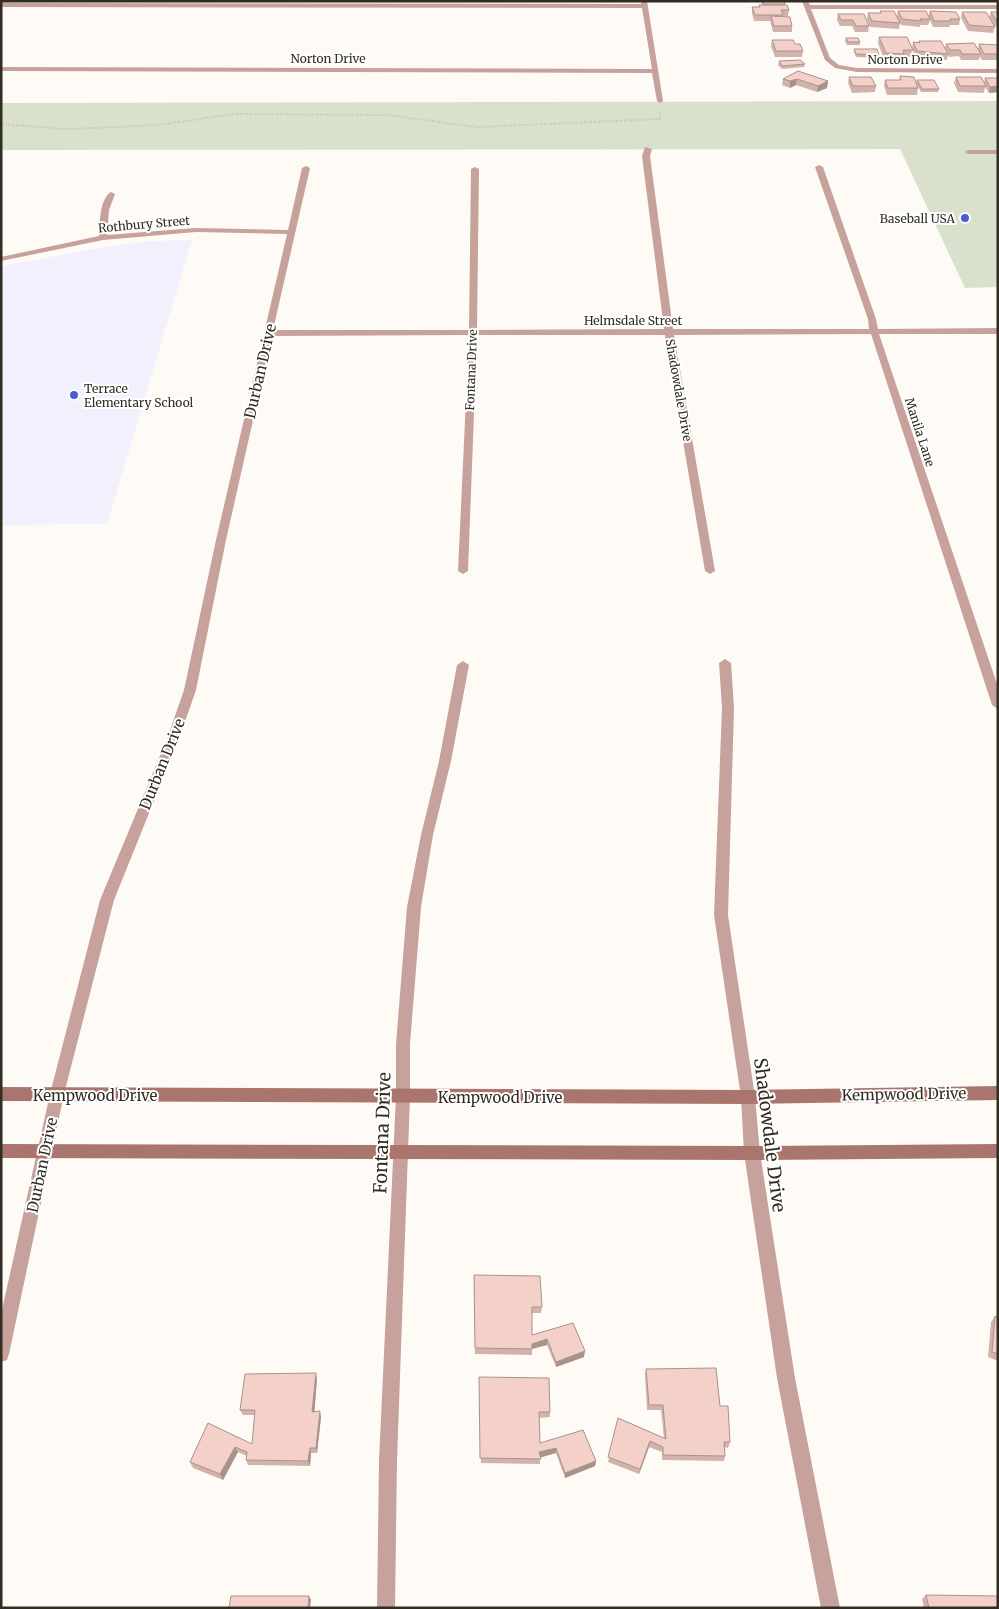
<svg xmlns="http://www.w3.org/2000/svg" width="999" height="1609" viewBox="0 0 999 1609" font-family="Merriweather,serif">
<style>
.education{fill:#f2f0fd}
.green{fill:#d9e1cc}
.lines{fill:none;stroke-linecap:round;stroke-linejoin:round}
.path{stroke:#a8a59d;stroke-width:2;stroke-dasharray:0.5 2;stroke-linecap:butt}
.lane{fill:#c7a19c;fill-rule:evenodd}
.street{fill:#c7a19c;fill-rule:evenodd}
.secondary{fill:#aa756f;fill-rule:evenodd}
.wall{fill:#d1b3ac}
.shaded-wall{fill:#aa928c}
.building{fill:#f3d0c8;stroke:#aa928c}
.poi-dot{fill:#4b5bd0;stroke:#fff;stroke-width:2}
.labels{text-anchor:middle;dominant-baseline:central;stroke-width:4;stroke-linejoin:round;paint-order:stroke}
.far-street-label{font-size:12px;fill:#312d22;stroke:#fff}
.far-poi-label{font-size:12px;fill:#312d22;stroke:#fff;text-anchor:end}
.street-label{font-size:15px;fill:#312d22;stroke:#fff}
.near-street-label{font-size:18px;fill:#312d22;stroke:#fff}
</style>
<rect width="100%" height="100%" fill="#fefbf6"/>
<!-- education -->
<path class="education" d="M192 240 107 524 1 525V266L104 247 150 241Z"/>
<!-- green -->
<path class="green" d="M998 101V287L965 288 900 149 1 150V103Z"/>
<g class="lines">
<!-- path -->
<path class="path" d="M1 124 64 129 95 128 158 125 233 114 386 115 478 127 659 119 660 112"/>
<!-- lane -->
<path class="lane" d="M998 150V154H968L965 152 968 150Z"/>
<!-- street -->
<path class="street" d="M641 1H647L663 101 660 103 657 101 652 73 1 71V67L652 69 642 8 1 7V3L641 4Z
M802 1H808L810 5H998V9H811L830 58 839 65 857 68 998 69V73L857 72 835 68 825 60Z
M645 147 652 149 650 156 673 329H869L868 319 815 167 819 165 823 167 876 319 878 329 998 328V334H879L998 687V709L992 705 871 334 674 335 715 571 710 574 705 571 665 335H477L468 571 463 574 458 571 469 335 272 336 226 540 196 690 179 739 114 900 64 1094 9 1354 7 1360 1 1362V1314L50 1094 100 900 167 739 184 690 216 540 287 234 196 232 103 240 1 261V257L99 236C100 224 99 199 111 192L115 194 109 210 107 235 196 228 288 230 302 168 306 166 310 168 273 330H469L471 169 475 167 479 169 477 330 664 329 642 156Z
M725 659 731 663 734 708 728 915 755 1097 760 1153 795 1378 840 1608H821L777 1378 744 1153 741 1097 714 915 722 708 719 663Z
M463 661 469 665 451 761 433 835 421 907 410 1044V1096L397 1461 395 1608H377L379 1461 396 1096V1044L407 907 421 835 439 761 457 665Z"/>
<!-- secondary -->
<path class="secondary" d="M998 1086V1100L748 1104 1 1101V1087L748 1090Z
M1 1144 752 1146 998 1144V1158L752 1160 1 1158Z"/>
</g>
<!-- wall -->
<path class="wall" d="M761 1H784L785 5 789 10 788 16H783L792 26V32H773L770 21H754L752 13V7H759V5H762Z
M880 11 897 17 898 11 928 17 930 11 960 19 959 25H950L949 27H933L930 20 928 25H920V27L901 25 900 23 899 29 870 27 867 19 868 13H880Z
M962 12 989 17 991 12H998V26H995L993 33 968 31 961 18Z
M838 14 869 26 868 32H855L852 26H840L837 20Z
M879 37 912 49 913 42 918 43 919 41 945 48 946 44 978 49 979 44 998 45V60H982L980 56 979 60H961L959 56 949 57 948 55 947 60 916 58 912 49 911 57H904L903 60H884L878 43Z
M846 38 860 42V45H847L845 41Z
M772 40 795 44 803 51 802 57H775L771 46Z
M854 49 879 55V58L856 57 854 52Z
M779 61 805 64 804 67 782 69 778 65Z
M798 71 828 81 827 88 817 92 796 85 790 88 782 85 783 79Z
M900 76 918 88 917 95H887L884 86 885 80H899Z
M849 77 876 86 875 92 852 93 848 83Z
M956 77 984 83 985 78H998V92L989 93 985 87 984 93 958 92 954 83Z
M917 80 939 89 938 92H921L916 83Z
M474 1275 542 1307 541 1313H532V1335L573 1323 584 1357 556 1367 547 1345 532 1349V1355L475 1354Z
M995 1316 998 1318V1361L988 1357 991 1322Z
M646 1369 720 1406 730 1442 728 1448 725 1447V1456L724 1461 662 1460V1452L649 1447 639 1474 608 1462 618 1418 664 1438 661 1410H647L645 1374Z
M479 1377 550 1412V1417L539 1418 540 1443 596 1461 595 1466 565 1478 556 1453 540 1457V1464L481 1463Z
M317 1379 314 1411 321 1417 317 1453H311L310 1466 248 1465 246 1460 247 1456 238 1452 223 1480 193 1468 190 1462 208 1423 252 1444 255 1415H243L240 1410Z
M926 1595 998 1608H924L922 1599Z"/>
<!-- shaded-wall -->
<path class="shaded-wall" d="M797 79 796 85 790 88V81Z
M828 81 827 88 817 92 818 86Z
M998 86V92L989 93 990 87Z
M547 1339V1345L531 1349 532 1344Z
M585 1351 584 1357 556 1367V1362Z
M316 1373 317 1379 314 1417 312 1412Z
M320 1411 321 1417 317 1453 316 1448Z
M650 1441 649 1447 639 1474 640 1469Z
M235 1447 238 1452 223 1480 220 1474Z
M310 1448 311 1453 310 1466 308 1461Z
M556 1448V1453L539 1458V1452Z
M596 1461 595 1466 565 1478V1473Z
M309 1596 311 1600 310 1608H308Z"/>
<!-- building -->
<path class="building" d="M763 1H784L785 4H764Z
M759 5H787L789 10H781L783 15H755L752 7H760Z
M880 11H894L900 23 872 21 868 13H881Z
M898 11H926L930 19H920L921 21 902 19Z
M930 11 956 12 960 19H950L951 21H934Z
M962 12H986L995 27 969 25Z
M991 12H998V20H996Z
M838 14H864L869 26H856L853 20H841Z
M771 16 790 17 792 26H774Z
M879 37H907L913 50H903L904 54 886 53Z
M846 38H858L860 42H848Z
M772 40H793L795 44H800L803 51H776Z
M919 41H941L948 54 917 51 913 42 920 43Z
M974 43 981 54H962L960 50H950L946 44Z
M979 44 998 45V54H984Z
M854 49H877L879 55 856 54Z
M800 60 805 64 782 66 779 61Z
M798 71 828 81 818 86 797 79 790 81 783 79Z
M900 76 914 77 918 88H888L885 80H901Z
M849 77H871L876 86H853Z
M956 77H981L986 86H960Z
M985 78H998V86L990 87Z
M917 80H934L939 89H922Z
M474 1275 540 1276 542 1307H532V1335L573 1323 585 1351 556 1362 547 1339 532 1344V1349L475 1348Z
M995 1316 998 1318V1354L992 1352Z
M716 1368 720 1406H728L730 1442H724L725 1456 663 1455V1447L650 1441 640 1469 608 1457 618 1418 666 1439 663 1405H649L646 1369Z
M316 1373 312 1412 320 1411 316 1448H310L308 1461 246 1460 247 1452 235 1447 220 1474 190 1462 208 1423 252 1444 255 1410H240L245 1374Z
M479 1377 549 1378 550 1412H539L540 1443 583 1430 596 1461 565 1473 556 1448 539 1452 541 1459 480 1458Z
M926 1595 998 1596V1608H929Z
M231 1596H309L308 1608H229Z"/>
<!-- markers -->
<g class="poi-dot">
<circle cx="965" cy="218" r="5"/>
<circle cx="74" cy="395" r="5"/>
</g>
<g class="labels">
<!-- far-street labels -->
<g class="far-street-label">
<text x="328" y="58">Norton Drive</text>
<text x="905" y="59">Norton Drive</text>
<text transform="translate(144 224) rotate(-5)">Rothbury Street</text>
<text x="633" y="320">Helmsdale Street</text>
<text transform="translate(471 370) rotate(-88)">Fontana Drive</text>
<text transform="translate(679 390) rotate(80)">Shadowdale Drive</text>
<text transform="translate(920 432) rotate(72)">Manila Lane</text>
</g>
<!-- far-poi labels -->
<g class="far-poi-label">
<text x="955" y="218">Baseball USA</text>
<text x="84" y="388" text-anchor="start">Terrace<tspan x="84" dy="14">Elementary School</tspan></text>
</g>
<!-- street labels -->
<g class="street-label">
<text transform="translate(260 371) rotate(-77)">Durban Drive</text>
<text transform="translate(162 764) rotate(-68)">Durban Drive</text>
<text transform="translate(904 1094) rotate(-1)">Kempwood Drive</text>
<text x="95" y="1095">Kempwood Drive</text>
<text x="500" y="1097">Kempwood Drive</text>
<text transform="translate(42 1165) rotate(-78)">Durban Drive</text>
</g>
<!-- near-street labels -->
<g class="near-street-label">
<text transform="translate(382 1133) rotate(-88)">Fontana Drive</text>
<text transform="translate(770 1135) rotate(83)">Shadowdale Drive</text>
</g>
</g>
<!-- border -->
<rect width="999" height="1609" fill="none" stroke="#312d22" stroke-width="5"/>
</svg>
